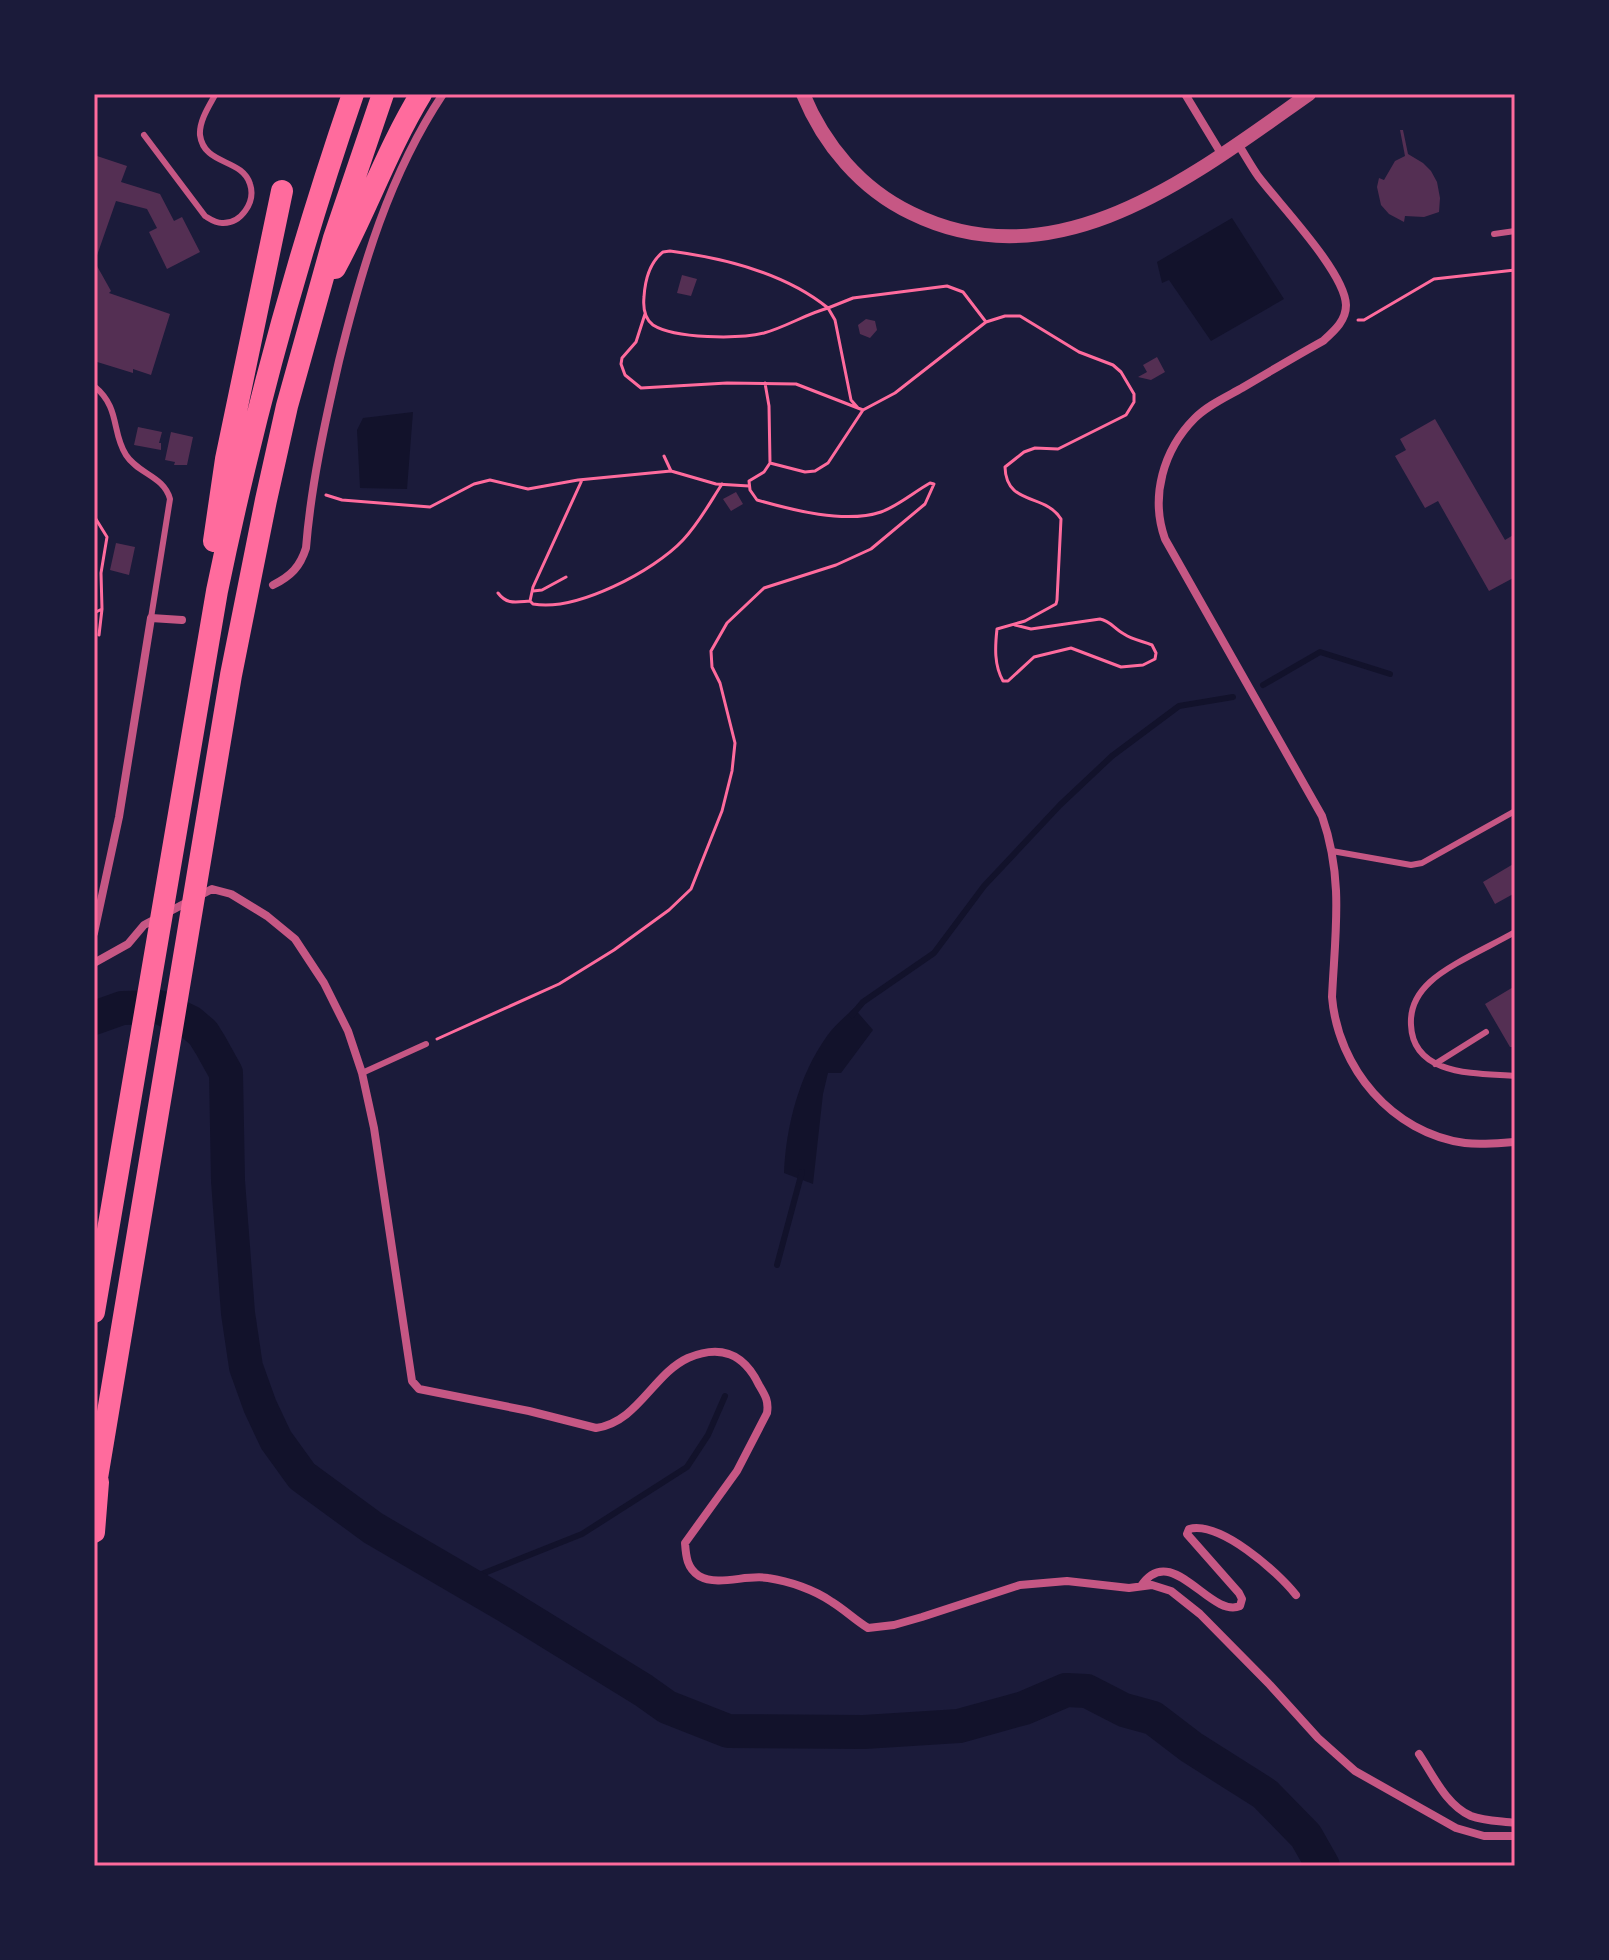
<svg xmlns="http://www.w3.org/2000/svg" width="1609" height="1960" viewBox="0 0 1609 1960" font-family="Barlow,sans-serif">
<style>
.water{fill:#12122b}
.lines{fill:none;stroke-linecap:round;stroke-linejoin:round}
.stream{stroke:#12122b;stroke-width:6}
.river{stroke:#12122b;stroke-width:34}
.building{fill:#542f53}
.path{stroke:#ff6b9d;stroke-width:3}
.service{stroke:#c65784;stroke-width:6}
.minor{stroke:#c65784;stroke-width:8}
.tertiary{stroke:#c65784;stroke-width:14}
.motorway{stroke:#ff6b9d;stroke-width:22}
.neatline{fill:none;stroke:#ff6b9d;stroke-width:3}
</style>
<rect width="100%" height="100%" fill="#1b1b3a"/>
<!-- water -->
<path class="water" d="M1232 218 1284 299 1211 341 1169 280 1162 283 1157 262Z
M413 412 407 489 360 488 357 430 363 418Z
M854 1008 873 1030 841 1073H828L823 1094 813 1184 784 1173C786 1126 799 1075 827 1036 834 1026 845 1017 854 1008Z"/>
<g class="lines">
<!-- stream -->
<path class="stream" d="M1263 685 1320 652 1390 674
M852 1015 863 1002 934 953 984 886 1060 805 1112 756 1179 706 1233 697
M777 1265 802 1172
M464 1581 582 1534 687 1467 708 1435 725 1396"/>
<!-- river -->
<path class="river" d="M94 1018 122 1008 159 1007 190 1022 203 1033 211 1046 226 1073 228 1181 238 1313 246 1367 260 1406 276 1440 302 1476 373 1528 505 1605 643 1690 667 1707 728 1731 864 1732 959 1726 1024 1708 1066 1690 1087 1691 1124 1710 1153 1718 1191 1747 1265 1794 1306 1836 1323 1866"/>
</g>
<!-- building -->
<path class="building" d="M1400 130H1403L1408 154 1423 163 1431 171 1437 182 1440 198 1439 212 1424 217 1405 216 1404 222 1389 214 1381 205 1377 187 1379 178 1384 180 1395 161 1405 156Z
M94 155 127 166 121 182 160 194 174 221 182 217 200 252 167 269 149 232 157 228 147 209 116 201 94 264Z
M94 265 97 266 111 291 109 293 170 314 151 375 133 369V373L94 361Z
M682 275 697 279 691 296 677 293Z
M866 319 875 321 877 330 870 338 860 334 858 325Z
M1157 357 1165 372 1151 380 1138 377 1147 372 1143 365Z
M1435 419 1505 540 1515 534V577L1489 591 1438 501 1425 508 1395 456 1406 450 1400 439Z
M138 427 162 432 159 443H161V450L134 445Z
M171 432 193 437 187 465H174L175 462 165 460Z
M736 492 743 504 731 511 723 499Z
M116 543 135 547 129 575 110 570Z
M1515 863V893L1495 904 1483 882Z
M1515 986V1047H1510L1485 1004Z"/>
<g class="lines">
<!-- path -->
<path class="path" d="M670 251C724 258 785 273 828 308 806 314 786 327 764 333 739 339 675 339 653 325 644 318 643 307 644 297 645 280 649 263 663 252Z
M645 314 636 342 622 358 621 364 625 375 641 388 727 383 796 384 863 410
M1358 320H1364L1434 279 1515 270
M765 383 769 406 770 463
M858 408 851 400 835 320 828 308 853 298 947 286 963 292 986 322
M664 456 671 471
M582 480 533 587 530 601 533 604C576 612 654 571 683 540 699 523 709 504 722 484
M326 495 342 500 430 507 474 484 490 480 528 489 578 480 671 471 716 484 749 486
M94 516 107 537 101 573 102 609
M533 591 542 590 566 577
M498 593C507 605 516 602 530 601
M94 613 102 609 99 635
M437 1039 559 984 614 950 669 910 691 889 722 811 732 771 735 743 720 683 712 667 711 651 727 623 764 588 836 565 871 549 925 504 934 484 930 483C914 492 898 506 881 512 845 524 792 510 757 500L750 490 749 481 764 472 770 463 805 472 815 471 828 463 863 410 895 393 986 322 1005 316H1020L1079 352 1113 365 1121 372 1134 394V402L1126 415 1058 449 1035 448 1024 452 1005 467C1006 506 1045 493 1061 519L1057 600 1056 604 1025 621 997 629C995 647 994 665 1003 681H1008L1034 657 1071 648 1121 667 1143 665 1155 659 1156 653 1152 645C1142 641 1133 640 1124 634 1114 629 1111 621 1100 619L1031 629 1015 625"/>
<!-- service -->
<path class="service" d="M144 135 205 216C210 219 215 223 222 223 241 224 256 202 250 184 242 158 204 166 200 135 199 121 209 106 215 95
M1494 234 1515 231
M94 386C121 408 111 432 126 455 138 474 164 476 170 499L151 618
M1332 851 1411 865 1422 863 1515 811
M1515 932C1491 946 1449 964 1430 982 1418 993 1410 1008 1411 1025 1413 1077 1478 1073 1515 1076
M1435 1064 1486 1032
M362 1073 426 1044"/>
<!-- minor -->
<path class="minor" d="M1185 94 1222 155
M1238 144C1245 155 1251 166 1258 176 1279 204 1345 272 1346 305 1346 321 1334 331 1323 341 1296 356 1269 372 1242 388 1226 397 1208 405 1195 418 1163 450 1150 497 1165 539L1322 816C1344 879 1335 933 1332 997 1338 1068 1392 1133 1465 1143 1482 1145 1498 1143 1515 1142
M273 585C291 576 300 567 306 548 311 485 325 422 339 361 362 267 389 175 443 94
M94 933 119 817 151 618 182 620
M94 963 128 944 144 925 212 889 231 894 267 916 295 939 324 983 348 1031 362 1073 374 1128 412 1381 419 1389 529 1411 596 1428C638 1422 653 1374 688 1358 721 1344 744 1354 759 1385 765 1395 769 1401 767 1413L737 1471 685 1543C686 1557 687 1568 699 1576 719 1587 746 1574 768 1578 789 1581 815 1590 832 1602 845 1610 855 1620 868 1628L894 1625 922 1617 1020 1585 1067 1581 1129 1588 1152 1585 1171 1591 1200 1614 1270 1685 1318 1738 1355 1771 1456 1828 1484 1836H1515
M1141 1586C1172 1540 1210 1619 1240 1606L1242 1599 1239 1593 1187 1534 1189 1529C1220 1521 1277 1571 1296 1595
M1419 1754C1433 1775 1446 1805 1471 1816 1484 1821 1501 1821 1515 1823"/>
<!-- tertiary -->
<path class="tertiary" d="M803 94C824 145 861 189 911 213 1057 285 1194 175 1309 94"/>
<!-- motorway -->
<path class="motorway" d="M335 268C366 211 387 150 421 94
M214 541 226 459 282 191
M94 1312 217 591C252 422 297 257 353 94
M94 1496 231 675 266 500 287 406 334 238 383 94
M94 1532 98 1482"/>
</g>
<!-- border -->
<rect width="1609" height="1960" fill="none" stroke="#1b1b3a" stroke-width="192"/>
<rect x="96" y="96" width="1417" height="1768" class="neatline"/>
</svg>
